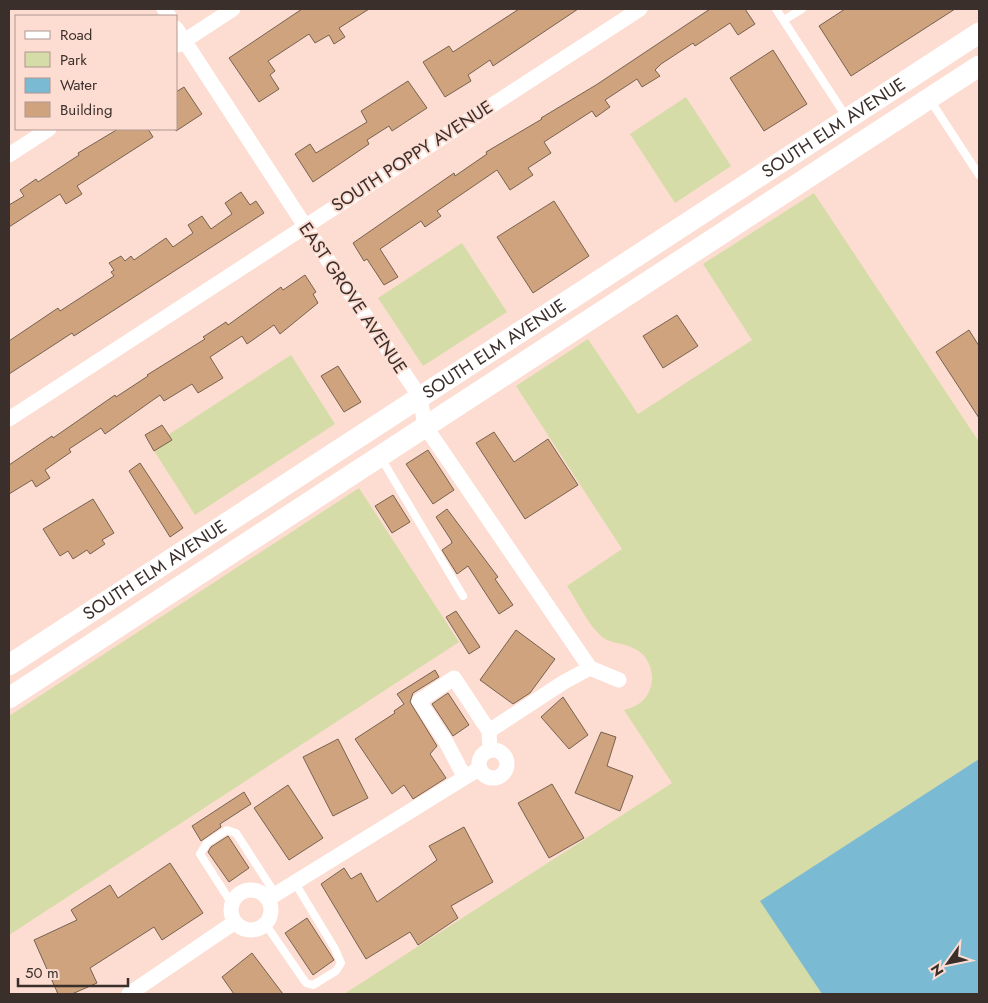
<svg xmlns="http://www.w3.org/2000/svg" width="988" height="1003" viewBox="0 0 988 1003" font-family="Jost,sans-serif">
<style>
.green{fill:#d5dca8}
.water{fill:#7bbad3}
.building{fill:#cfa37e;stroke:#776250}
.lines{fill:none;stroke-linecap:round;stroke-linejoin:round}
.service{stroke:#fff;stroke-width:8}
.minor{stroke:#fff;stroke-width:15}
.secondary{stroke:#fff;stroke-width:21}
.labels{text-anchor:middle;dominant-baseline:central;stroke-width:4;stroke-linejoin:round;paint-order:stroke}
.street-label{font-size:18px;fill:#3b2f2b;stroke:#fdddd2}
</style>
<rect width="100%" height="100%" fill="#fdddd2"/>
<!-- green -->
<path class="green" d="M686 97 731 166 675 203 630 134Z
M814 193 979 442V759L761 901 822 994H344L672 783 624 710C636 707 646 701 650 689 656 673 648 653 631 647 620 642 608 644 599 634 586 621 577 601 567 586L622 549 516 386 588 339 638 414 752 340 703 264Z
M462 243 507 312 423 366 378 298Z
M291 355 335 424 195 515 151 446Z
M359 488 459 642 9 935V716Z"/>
<!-- water -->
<path class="water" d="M979 759V994H822L760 901Z"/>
<!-- building -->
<path class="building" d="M302 9H369L339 28 345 37 334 44 329 35 315 43 309 34 268 61 275 71 270 75 279 89 259 102 229 58Z
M519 9H578L493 66 490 60 468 75 471 81 445 97 423 62 449 46 453 52Z
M710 9H745L755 24 738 35 730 23 695 46 693 43 661 64 655 70 660 76 642 87 637 79 605 100 610 107 596 117 592 111 544 142 551 153 528 168 533 175 510 190 497 170 437 211 441 216 425 227 421 221 380 249 398 277 384 285 367 259 364 261 353 243 454 173 455 176 487 154 486 152 542 119 541 118 596 85Z
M845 9H955L851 76 819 26Z
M773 50 807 104 764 131 730 78Z
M408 81 427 108 392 131 389 126 367 140 369 144 313 182 295 154 310 144 316 153 367 122 361 111Z
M184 87 202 114 176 131V92Z
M118 129H148L153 137 77 186 82 194 66 204 60 194 9 227V205L24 196 20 190 36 179 38 182 79 155 78 153Z
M241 192 250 205 256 201 264 213 74 336 72 333 9 374V341L58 308 60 311 114 276 111 272 114 270 109 263 121 256 125 261 131 256 134 260 166 238 173 247 193 233 188 225 202 216 211 229 232 214 225 203Z
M554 201 589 256 533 293 497 237Z
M305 275 316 292 313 294 318 303 280 334 274 325 247 344 242 336 210 357 223 378 198 393 192 384 164 401 160 395 105 434 101 428 69 449 71 452 45 470 50 478 36 487 32 480 9 494V465L52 436 53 438 115 395 116 397 148 376 147 375 205 339 203 337 226 322 228 325 281 287 283 290Z
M677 315 698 346 663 368 643 336Z
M969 330 979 346V418L936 352Z
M338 366 361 402 344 412 321 376Z
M162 425 172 440 154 451 145 435Z
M494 432 514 462 548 439 578 485 525 519 476 443Z
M428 450 454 490 433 504 406 464Z
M140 463 183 528 170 537 129 471Z
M393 495 410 522 392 533 375 506Z
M93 499 114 533 102 540 105 544 90 554 87 550 73 559 68 551 60 556 43 529Z
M447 509 498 577 495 579 513 605 499 614 468 566 457 574 442 550 452 543 451 540 436 517Z
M456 611 480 647 469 654 446 617Z
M516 630 555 659 530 693 513 704 480 680Z
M435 670 439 677 413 693 410 702 437 746 430 754 446 778 413 799 404 785 392 794 355 739 395 713 394 711 404 704 397 694Z
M448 693 469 725 453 736 432 704Z
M563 697 588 735 569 749 541 717Z
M601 732 616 737 607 766 633 776 620 811 575 793Z
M338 739 368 798 333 816 303 757Z
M552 784 584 838 549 858 518 803Z
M288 785 323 838 289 860 254 808Z
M244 792 251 804 220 824 221 827 201 841 192 826Z
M464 827 493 882 451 906 458 918 418 945 410 932 366 959 321 884 344 868 351 879 361 873 377 902 437 860 429 846Z
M228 836 249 868 229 882 208 852 211 847Z
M170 863 203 913 162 940 154 927 90 968 97 983 72 994H58L34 940 77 920 71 910 110 885 118 898Z
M307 918 334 960 313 975 285 933Z
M252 953 283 994H234L222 977Z"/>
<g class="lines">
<!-- service -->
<path class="service" d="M776 9 847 118
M784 20 802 9
M930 100 979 175
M381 458 463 596
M232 904 200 854 207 843 227 830 236 833 276 895
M266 925 306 983 313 985 336 971 341 963 335 949 295 883"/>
<!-- minor -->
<path class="minor" d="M164 9 169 16
M176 28 305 226 420 397 425 426 590 668 619 680
M178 45 233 9
M9 155 49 129
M9 419 640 9
M490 750 489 731 564 682 590 668
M479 764a14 14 0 1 1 28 0a14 14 0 1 1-28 0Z
M464 776 446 742 419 701 454 678 489 731
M231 910a20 20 0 1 1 40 0a20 20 0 1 1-40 0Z
M268 899 480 768
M129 994 235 922"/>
<!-- secondary -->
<g class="secondary">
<path id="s1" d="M9 665 979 33"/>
<path d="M9 698 979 66"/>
</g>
</g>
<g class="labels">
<!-- street labels -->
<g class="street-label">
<text stroke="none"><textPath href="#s1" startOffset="984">SOUTH ELM AVENUE</textPath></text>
<text transform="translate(412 156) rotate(-33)">SOUTH POPPY AVENUE</text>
<text transform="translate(353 298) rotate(56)">EAST GROVE AVENUE</text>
<text stroke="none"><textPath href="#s1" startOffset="579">SOUTH ELM AVENUE</textPath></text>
<text stroke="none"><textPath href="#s1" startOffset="174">SOUTH ELM AVENUE</textPath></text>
</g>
</g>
<!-- border -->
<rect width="988" height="1003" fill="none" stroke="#3b2f2b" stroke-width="20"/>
<!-- legend -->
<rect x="15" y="15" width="162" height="115" fill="#fdddd2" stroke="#af978f"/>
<rect x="25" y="31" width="25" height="8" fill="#ffffff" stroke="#af978f"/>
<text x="60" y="40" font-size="15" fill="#3b2f2b">Road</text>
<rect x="25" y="52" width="25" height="15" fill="#d5dca8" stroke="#af978f"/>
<text x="60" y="65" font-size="15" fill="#3b2f2b">Park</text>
<rect x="25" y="78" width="25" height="15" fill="#7bbad3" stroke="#af978f"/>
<text x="60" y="90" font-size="15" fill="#3b2f2b">Water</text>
<rect x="25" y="102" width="25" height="15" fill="#cfa37e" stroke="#af978f"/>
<text x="60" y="115" font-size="15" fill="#3b2f2b">Building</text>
<!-- north arrow -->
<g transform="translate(948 963) rotate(237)" stroke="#fdddd2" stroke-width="4" paint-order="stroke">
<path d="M0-4L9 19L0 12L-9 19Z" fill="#3b2f2b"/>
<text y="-8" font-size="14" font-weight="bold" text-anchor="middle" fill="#3b2f2b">N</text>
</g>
<!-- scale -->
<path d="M18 978v8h110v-8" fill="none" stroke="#3b2f2b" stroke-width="2.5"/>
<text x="25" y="978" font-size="15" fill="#3b2f2b" stroke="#fdddd2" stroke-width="4" paint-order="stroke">50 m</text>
</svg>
